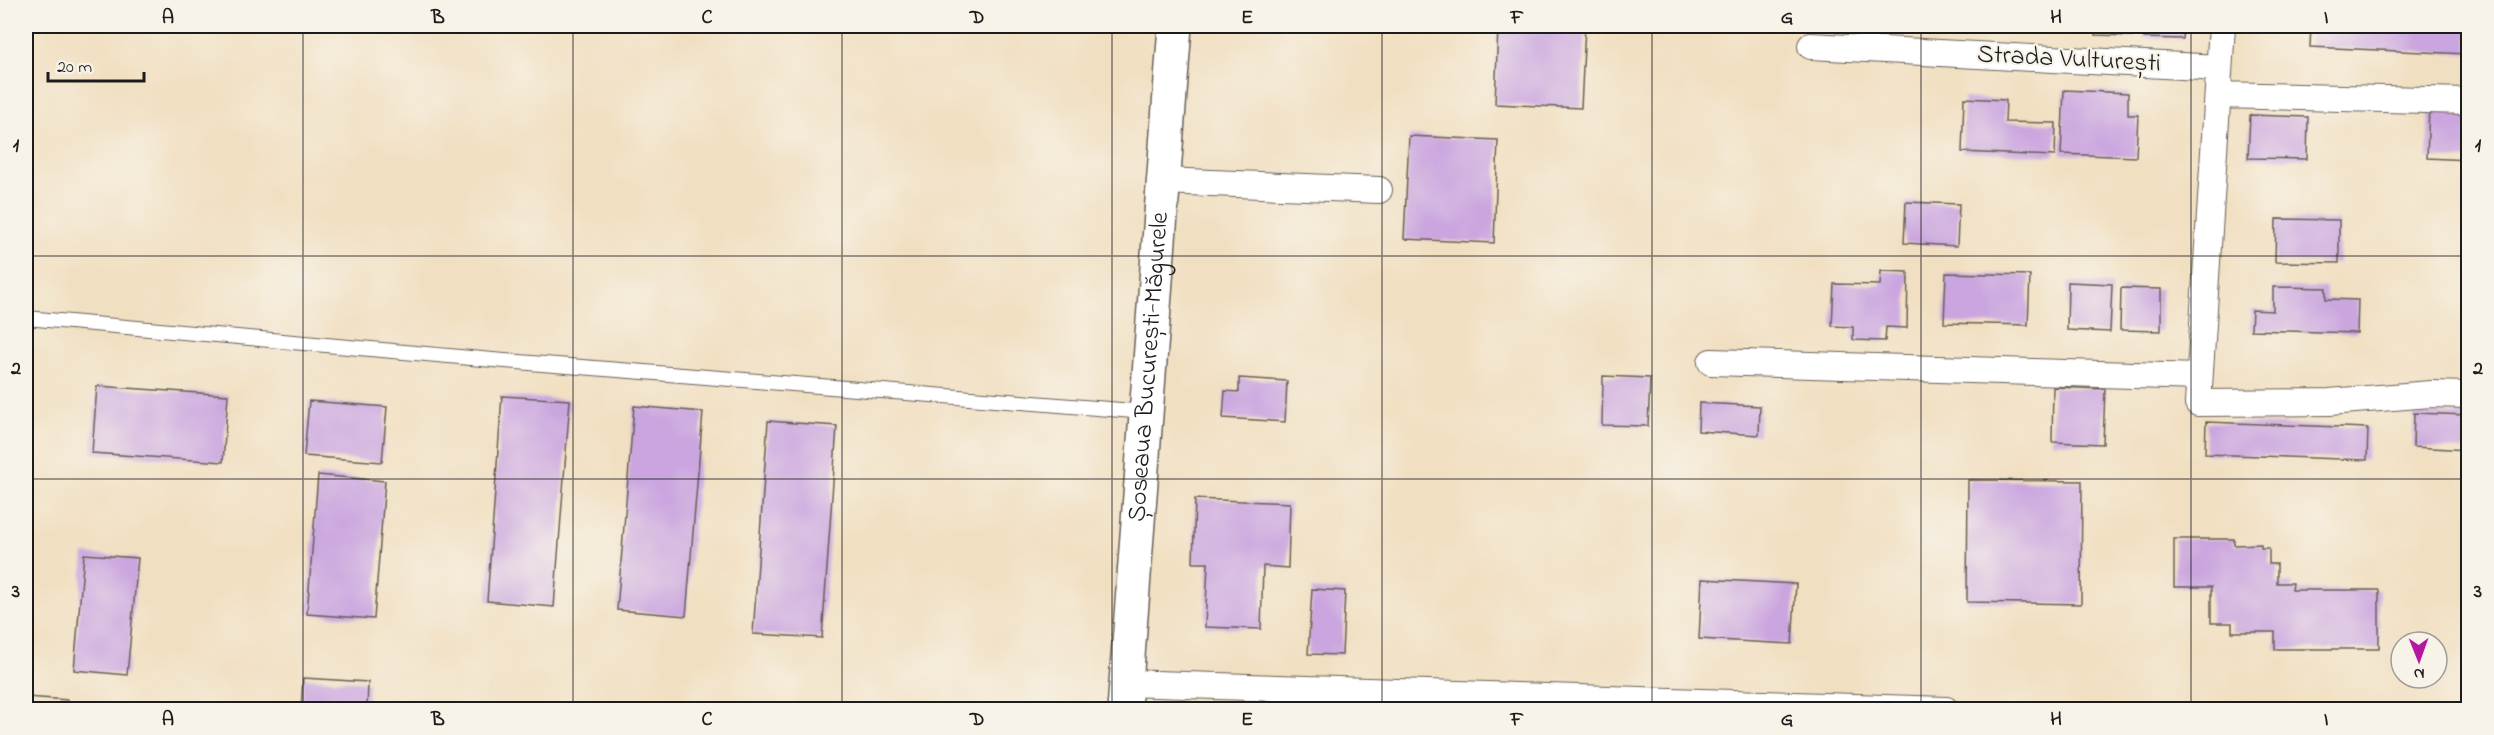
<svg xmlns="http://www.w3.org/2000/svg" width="2494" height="735" viewBox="0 0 2494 735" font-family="'Indie Flower',sans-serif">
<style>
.building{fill:#caa5df}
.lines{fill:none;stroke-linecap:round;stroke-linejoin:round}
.service-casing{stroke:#676056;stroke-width:16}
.minor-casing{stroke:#676056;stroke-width:28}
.secondary-casing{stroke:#676056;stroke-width:36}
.service{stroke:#fff;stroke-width:14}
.minor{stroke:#fff;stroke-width:26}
.secondary{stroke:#fff;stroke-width:33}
.grid{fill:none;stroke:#1c1c1c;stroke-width:1.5;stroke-opacity:0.55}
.labels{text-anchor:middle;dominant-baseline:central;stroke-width:4.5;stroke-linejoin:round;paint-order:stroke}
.street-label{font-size:26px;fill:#1c1c1c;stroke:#f7f3e8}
.neatline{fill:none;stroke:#1c1c1c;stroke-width:2}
.grid-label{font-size:20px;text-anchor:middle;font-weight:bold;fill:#1c1c1c}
</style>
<rect width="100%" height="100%" fill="#f7f3e8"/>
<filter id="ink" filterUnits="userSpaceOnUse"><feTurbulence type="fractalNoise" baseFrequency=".0167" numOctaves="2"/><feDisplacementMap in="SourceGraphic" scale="12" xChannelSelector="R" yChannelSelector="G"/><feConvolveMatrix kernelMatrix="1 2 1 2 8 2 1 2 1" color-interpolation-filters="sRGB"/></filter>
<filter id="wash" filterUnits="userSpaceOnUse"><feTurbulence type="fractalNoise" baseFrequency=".008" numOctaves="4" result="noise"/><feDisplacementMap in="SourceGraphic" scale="24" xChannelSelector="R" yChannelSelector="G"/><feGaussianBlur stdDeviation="1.35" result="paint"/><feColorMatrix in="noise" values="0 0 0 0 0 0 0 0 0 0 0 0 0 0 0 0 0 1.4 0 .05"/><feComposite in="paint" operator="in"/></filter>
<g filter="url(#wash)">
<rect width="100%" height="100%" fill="#f1dfc1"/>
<g id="blocks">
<!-- building -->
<path class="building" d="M1498 26H1585L1581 108 1495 104Z
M2096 26H2135L2134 36 2095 35Z
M2144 26H2184L2183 39 2144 38Z
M2311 26H2468V54L2310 47Z
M2064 90 2128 93V115H2138L2136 157 2061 154Z
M1964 98 2006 100 2005 122 2056 123 2055 156 1962 152Z
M2429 108 2468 110V160L2427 158Z
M2250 115 2308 117 2307 159 2248 158Z
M1409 136 1498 140 1494 243 1404 239Z
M1906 202 1959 204 1957 246 1904 243Z
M2276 219 2339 220V263L2275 262Z
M1881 271 1908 272 1907 328 1886 327 1885 341 1853 340V327L1832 326 1834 284 1880 285Z
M1946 273 2030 275 2028 325 1944 323Z
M2068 282 2112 284 2110 332 2067 330Z
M2273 287 2326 288V299L2358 300 2357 333 2251 330 2252 310 2273 311Z
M2121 288 2161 289V331L2120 330Z
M1603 376 1650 378 1648 426 1602 425Z
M1239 378 1287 381 1285 422 1223 418 1225 391 1239 392Z
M97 386 228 395 223 462 92 453Z
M2053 387 2105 389 2103 444 2052 442Z
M502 396 570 400 554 607 487 601Z
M309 401 387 407 382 462 304 456Z
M1699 403 1760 406 1759 435 1698 431Z
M634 406 703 412 686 616 617 610Z
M2414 413 2468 415V450L2413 447Z
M768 421 837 426 822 638 753 634Z
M2206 422 2368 428 2367 460 2205 454Z
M318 475 385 481 374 619 307 614Z
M1968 480 2082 481 2081 604 1967 602Z
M1195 499 1290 503 1288 568 1263 566 1261 629 1205 627 1208 563H1193Z
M2174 539H2234V545L2261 544V548H2269V564H2277V583H2293L2292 590H2379V649H2275V632H2232V623H2211V587H2174Z
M84 554 138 558 127 675 74 670Z
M1702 579 1796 584 1792 644 1699 639Z
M1312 589 1345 591 1342 655 1308 654Z
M303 678 368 682 367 710H301Z
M26 697 68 700 67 710H26Z
M75 705 107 708V710H75Z
M1407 706 1430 707V710H1407Z"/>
</g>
</g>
<g filter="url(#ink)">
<use href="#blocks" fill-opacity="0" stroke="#676056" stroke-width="1.5"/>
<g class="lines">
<defs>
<path id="service" d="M26 318 493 360 1146 412"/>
<path id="minor" d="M2222 26 2198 403 2329 402 2431 394 2468 395
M1811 46 2219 68
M2218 95 2468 101
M1163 181 1379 190
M1711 362 2199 377
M1125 683 1946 710"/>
<g id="secondary">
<path id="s1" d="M1124 710 1175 26"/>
</g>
</defs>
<!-- service casing -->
<use href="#service" class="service-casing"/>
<!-- minor casing -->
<use href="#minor" class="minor-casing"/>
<!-- secondary casing -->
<use href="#secondary" class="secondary-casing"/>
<!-- service -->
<use href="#service" class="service"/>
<!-- minor -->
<use href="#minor" class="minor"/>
<!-- secondary -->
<use href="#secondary" class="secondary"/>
</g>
</g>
<!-- grid -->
<path class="grid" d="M303 26V710M573 26V710M842 26V710M1112 26V710M1382 26V710M1652 26V710M1921 26V710M2191 26V710M26 256H2468M26 479H2468"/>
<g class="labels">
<!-- street labels -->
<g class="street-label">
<text transform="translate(2069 60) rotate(3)">Strada Vulturești</text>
<text stroke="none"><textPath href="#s1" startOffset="344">Șoseaua București-Măgurele</textPath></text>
</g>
</g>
<!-- margin -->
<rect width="2494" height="735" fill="none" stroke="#f7f3e8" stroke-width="66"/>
<!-- north arrow -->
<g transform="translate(2419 660) rotate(179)"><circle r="28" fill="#f7f3e8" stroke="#9f9d96" stroke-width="1.5"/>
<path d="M0-4.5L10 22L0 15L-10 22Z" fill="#b5179e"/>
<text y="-9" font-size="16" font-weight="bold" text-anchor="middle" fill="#1c1c1c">N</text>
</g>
<!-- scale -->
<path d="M48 72v9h96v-9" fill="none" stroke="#1c1c1c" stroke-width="3"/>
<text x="57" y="72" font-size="18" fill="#1c1c1c" stroke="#f7f3e8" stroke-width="4.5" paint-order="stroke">20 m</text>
<rect x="33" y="33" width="2428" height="669" class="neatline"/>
<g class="grid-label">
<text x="168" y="23">A</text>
<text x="438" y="23">B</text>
<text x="707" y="23">C</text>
<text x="977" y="23">D</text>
<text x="1247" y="23">E</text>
<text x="1517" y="23">F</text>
<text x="1787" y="23">G</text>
<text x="2056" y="23">H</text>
<text x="2326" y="23">I</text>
<text x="16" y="151">1</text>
<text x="2478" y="151">1</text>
<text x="16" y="374">2</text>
<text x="2478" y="374">2</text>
<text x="16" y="597">3</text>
<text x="2478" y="597">3</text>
<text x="168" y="725">A</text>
<text x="438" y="725">B</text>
<text x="707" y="725">C</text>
<text x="977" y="725">D</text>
<text x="1247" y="725">E</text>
<text x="1517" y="725">F</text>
<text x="1787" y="725">G</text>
<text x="2056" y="725">H</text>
<text x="2326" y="725">I</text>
</g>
</svg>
